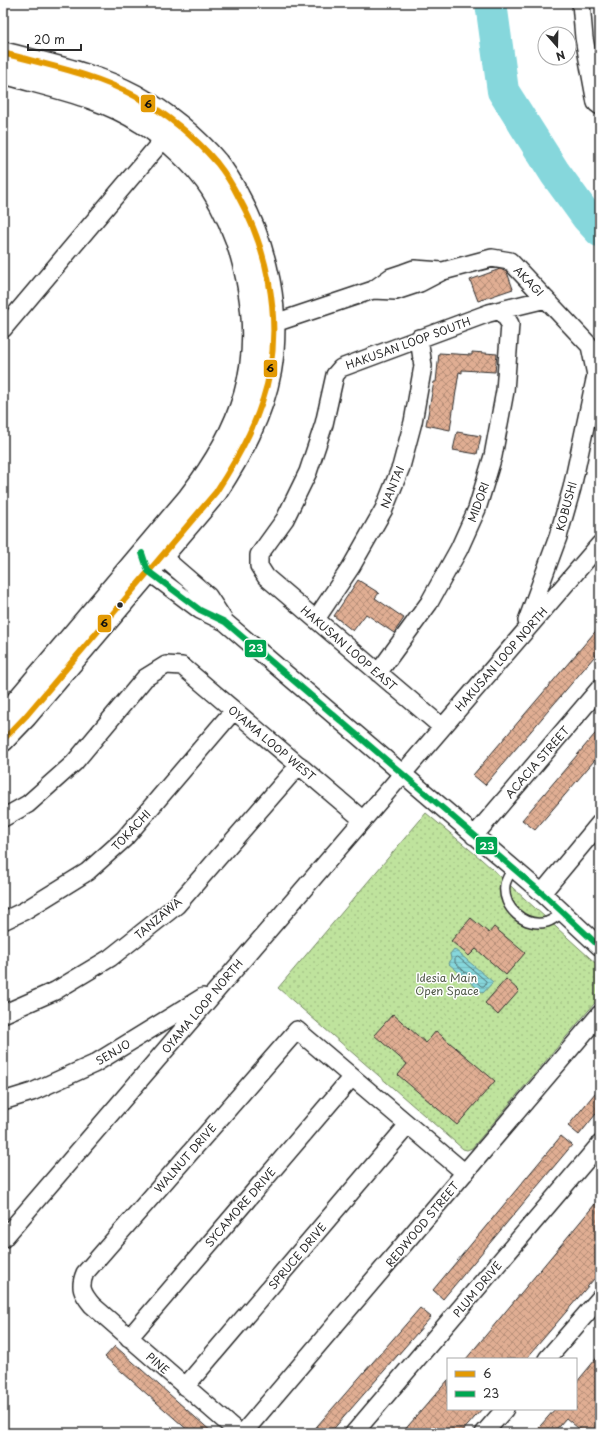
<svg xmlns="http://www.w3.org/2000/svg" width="603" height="1436" viewBox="0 0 603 1436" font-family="'Playpen Sans',sans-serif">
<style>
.park{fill:url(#park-dots);stroke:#758764}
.water{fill:url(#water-rules);stroke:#629295}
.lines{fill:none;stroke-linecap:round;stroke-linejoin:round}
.shore{stroke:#4f7072;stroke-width:1}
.river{stroke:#86d7dc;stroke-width:32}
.building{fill:url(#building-cross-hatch);stroke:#2b2b2b}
.lane-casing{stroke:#2b2b2b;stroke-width:12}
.street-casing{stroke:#2b2b2b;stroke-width:20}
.secondary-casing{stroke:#2b2b2b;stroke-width:25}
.lane{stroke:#fff;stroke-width:9}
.street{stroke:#fff;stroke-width:17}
.secondary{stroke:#fff;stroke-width:22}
.bus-1-casing{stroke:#fff;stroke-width:9}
.bus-2-casing{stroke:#fff;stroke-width:9}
.bus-1{stroke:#e39a04;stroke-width:6}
.bus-2{stroke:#00a651;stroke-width:6}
.bus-dot{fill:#2b2b2b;stroke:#fff;stroke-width:1.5}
.labels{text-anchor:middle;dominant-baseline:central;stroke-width:3;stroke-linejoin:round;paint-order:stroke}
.street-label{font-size:11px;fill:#2b2b2b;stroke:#fff}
.park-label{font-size:11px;fill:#505948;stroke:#fff}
.line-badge{stroke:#fff;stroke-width:1.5}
.badge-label{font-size:11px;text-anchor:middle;font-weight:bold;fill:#fff}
.pale-badge-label{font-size:11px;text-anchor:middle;font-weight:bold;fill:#111}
</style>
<defs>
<pattern id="park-dots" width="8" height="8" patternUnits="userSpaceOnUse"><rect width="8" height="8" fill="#bfe39d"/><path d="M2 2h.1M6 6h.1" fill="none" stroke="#a4c387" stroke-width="1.8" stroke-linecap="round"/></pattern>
<pattern id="water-rules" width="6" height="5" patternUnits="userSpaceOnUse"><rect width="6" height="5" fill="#86d7dc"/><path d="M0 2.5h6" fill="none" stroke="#74b9bd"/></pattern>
<pattern id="building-cross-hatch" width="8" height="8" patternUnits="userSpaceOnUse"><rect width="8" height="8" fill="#e0ae93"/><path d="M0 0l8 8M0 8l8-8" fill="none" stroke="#b68e78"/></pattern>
</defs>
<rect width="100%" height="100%" fill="#fff"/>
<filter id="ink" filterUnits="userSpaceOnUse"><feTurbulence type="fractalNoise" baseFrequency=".025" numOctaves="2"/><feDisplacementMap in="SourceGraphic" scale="8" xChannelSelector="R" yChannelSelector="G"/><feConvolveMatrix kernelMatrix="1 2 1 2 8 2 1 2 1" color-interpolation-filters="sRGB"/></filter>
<g filter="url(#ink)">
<!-- park -->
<path class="park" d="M426 813 481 859 600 967V997L472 1148 467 1150 463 1149 278 988Z"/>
<!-- water -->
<path class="water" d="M454 949 493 982 483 993 449 964 451 959 450 954Z"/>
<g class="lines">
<!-- shore -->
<path class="shore" d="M458 957 486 981V983L484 986H481L455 963V958Z"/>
<!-- river -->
<path class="river" d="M491 3 503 91 555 173 587 217 600 231"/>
</g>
<!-- building -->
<path class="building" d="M500 269 507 272 513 289 478 301 470 280Z
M472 352 497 354 495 372 462 370V373L459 372 450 430 426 425 434 382H436L439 353 472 355Z
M457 432 481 436 477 454 453 450Z
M358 580 379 593 375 598 404 618 394 633 366 614 353 631 334 616Z
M600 626V650L485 785 473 775Z
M600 728V754L535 830 522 820Z
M471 918 489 933 494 927 525 953 506 975 476 949 469 956 451 941Z
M506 979 519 991 498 1015 485 1003Z
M393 1014 426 1043 436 1031 495 1081 457 1125 398 1075 407 1064 374 1035Z
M600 1087V1109L579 1135 568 1126Z
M561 1136 572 1145 443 1299 433 1290Z
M600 1198V1272L526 1359H466Z
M420 1308 431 1317 330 1433H311Z
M115 1346 213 1433H191L105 1357Z
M600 1354V1425L593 1433H584L566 1418 553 1433H534L555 1409H576V1383Z
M448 1380V1409H482L461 1433H402Z"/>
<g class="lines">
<defs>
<path id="lane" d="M513 868C510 874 506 879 505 885 502 908 525 928 547 922 553 920 558 916 563 912"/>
<path id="street" d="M581 3 584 38 596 103 600 106
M373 290 396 291 420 283 443 271 492 258 510 261 590 346 596 375 572 488 558 537 527 621
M263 327 373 290 391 277 403 273 414 269 442 271
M3 329 172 129
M316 619 351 567 384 509 401 467 413 422 423 366 419 338
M225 622 208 596 172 565 161 556 142 553 148 571 200 610 225 622 542 893 600 947
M378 673 429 603 459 549 477 509 493 456 505 391 510 324 501 310
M442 727 266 577 259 566V555L285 519 308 472 324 424 335 375 341 368 489 313 546 299
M3 818 28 804 74 763 145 678 166 665 182 666 363 820
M474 836 600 688
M542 893 600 823
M3 921 24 911 87 872 124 839 234 710
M3 1014 55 991 110 958 177 905 299 765
M3 1101 32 1092 94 1064 203 997
M3 1239 600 544
M129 1338 352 1077
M547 1359 600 1298
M185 1387 408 1125
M239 1433 92 1305C82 1293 79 1287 85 1273L297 1030 465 1173
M243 1433 600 1014
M354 1433 600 1144
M484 1433 505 1409"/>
<path id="secondary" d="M3 53C47 65 95 74 135 96 165 113 194 136 217 163 225 173 232 184 238 196 267 248 280 312 270 371 262 415 240 455 216 492L26 716 3 740
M3 72C49 86 101 95 142 122 166 137 197 165 212 189 248 245 264 330 245 395 234 433 213 467 189 498L14 705 3 715"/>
</defs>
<!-- lane casing -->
<use href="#lane" class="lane-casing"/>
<!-- street casing -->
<use href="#street" class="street-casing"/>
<!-- secondary casing -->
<use href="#secondary" class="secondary-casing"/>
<!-- lane -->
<use href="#lane" class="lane"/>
<!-- street -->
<use href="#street" class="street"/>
<!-- secondary -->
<use href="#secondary" class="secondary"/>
<defs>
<path id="bus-1" d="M3 53C47 65 95 74 135 96 165 113 194 136 217 163 225 173 232 184 238 196 267 248 280 312 270 371 262 415 240 455 216 492L26 716 3 740"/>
<path id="bus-2" d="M142 553 148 571 200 610 225 622 542 893 600 947"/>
</defs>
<!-- bus-1 casing -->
<use href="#bus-1" class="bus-1-casing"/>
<!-- bus-2 casing -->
<use href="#bus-2" class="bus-2-casing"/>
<!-- bus-1 -->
<use href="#bus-1" class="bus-1"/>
<!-- bus-2 -->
<use href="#bus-2" class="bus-2"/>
</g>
</g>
<!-- markers -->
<circle class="bus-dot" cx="120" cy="605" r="3.5"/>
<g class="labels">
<!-- street labels -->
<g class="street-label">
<text transform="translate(529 281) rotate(46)">AKAGI</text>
<text transform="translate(408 343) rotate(-20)">HAKUSAN LOOP SOUTH</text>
<text transform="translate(392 487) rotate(-68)">NANTAI</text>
<text transform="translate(478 502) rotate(-70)">MIDORI</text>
<text transform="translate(566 506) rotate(-75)">KOBUSHI</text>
<text transform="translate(349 648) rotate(41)">HAKUSAN LOOP EAST</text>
<text transform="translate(501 659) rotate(-49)">HAKUSAN LOOP NORTH</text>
<text transform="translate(272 743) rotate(40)">OYAMA LOOP WEST</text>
<text transform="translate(537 762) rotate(-49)">ACACIA STREET</text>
<text transform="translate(131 830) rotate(-47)">TOKACHI</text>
<text transform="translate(158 918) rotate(-40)">TANZAWA</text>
<text transform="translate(202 1006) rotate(-50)">OYAMA LOOP NORTH</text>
<text transform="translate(113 1052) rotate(-31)">SENJO</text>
<text transform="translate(185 1158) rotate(-49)">WALNUT DRIVE</text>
<text transform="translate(240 1207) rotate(-49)">SYCAMORE DRIVE</text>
<text transform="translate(422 1224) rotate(-50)">REDWOOD STREET</text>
<text transform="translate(297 1256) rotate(-50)">SPRUCE DRIVE</text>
<text transform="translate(477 1289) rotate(-50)">PLUM DRIVE</text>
<text transform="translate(158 1363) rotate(41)">PINE</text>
</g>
<!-- park labels -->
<g class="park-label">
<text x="447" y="977">Idesia Main<tspan x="447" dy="13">Open Space</tspan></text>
</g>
</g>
<g class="line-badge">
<rect x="140" y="94" width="16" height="19" rx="4" fill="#e39a04"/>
<rect x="263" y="359" width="15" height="19" rx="4" fill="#e39a04"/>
<rect x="97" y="614" width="15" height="19" rx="4" fill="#e39a04"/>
<rect x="244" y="639" width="23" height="19" rx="4" fill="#00a651"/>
<rect x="475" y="836" width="23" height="19" rx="4" fill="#00a651"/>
</g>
<g class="badge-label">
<text x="256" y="652">23</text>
<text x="487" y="850">23</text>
</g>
<g class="pale-badge-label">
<text x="148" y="108">6</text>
<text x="270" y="372">6</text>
<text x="104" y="627">6</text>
</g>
<!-- margin -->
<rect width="603" height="1436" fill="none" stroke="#fff" stroke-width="16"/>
<rect x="8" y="8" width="587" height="1420" fill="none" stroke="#2b2b2b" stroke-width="1.5" filter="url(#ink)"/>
<!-- legend -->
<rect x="447" y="1358" width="130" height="52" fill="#ffffff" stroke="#aaaaaa"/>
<rect x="455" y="1371" width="20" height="6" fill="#e39a04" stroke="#aaaaaa"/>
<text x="483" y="1378" font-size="12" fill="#2b2b2b">6</text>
<rect x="455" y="1391" width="20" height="6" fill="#00a651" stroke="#aaaaaa"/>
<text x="483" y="1398" font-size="12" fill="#2b2b2b">23</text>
<!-- north arrow -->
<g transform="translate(557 46) rotate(160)"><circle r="19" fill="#ffffff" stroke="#aaaaaa"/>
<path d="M0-3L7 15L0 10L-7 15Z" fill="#2b2b2b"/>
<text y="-6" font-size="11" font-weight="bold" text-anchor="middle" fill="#2b2b2b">N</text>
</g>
<!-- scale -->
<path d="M28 44v6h53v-6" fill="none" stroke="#2b2b2b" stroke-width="2"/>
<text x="34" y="44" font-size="12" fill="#2b2b2b" stroke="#ffffff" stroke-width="3" paint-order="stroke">20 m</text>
</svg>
